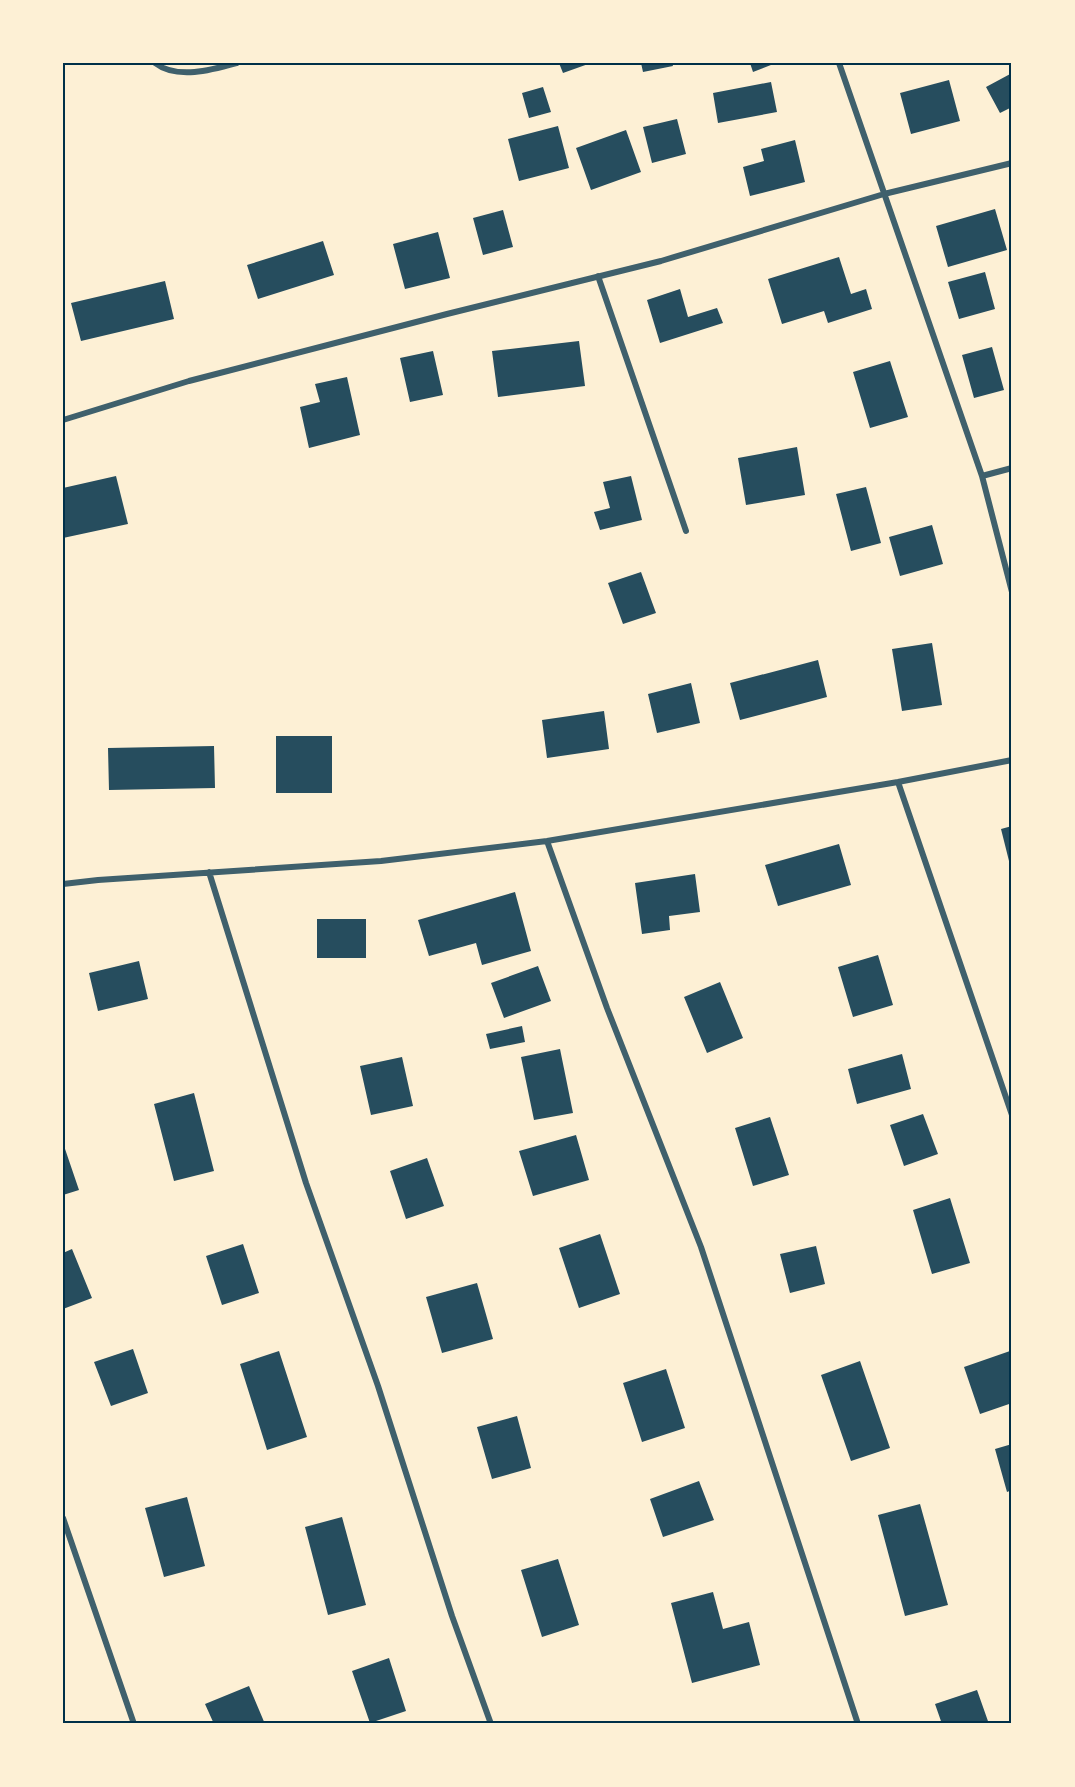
<svg xmlns="http://www.w3.org/2000/svg" width="1075" height="1787" viewBox="0 0 1075 1787" font-family="'Archivo Narrow',sans-serif">
<style>
.building{fill:#264d5e}
.lines{fill:none;stroke-linecap:round;stroke-linejoin:round}
.minor{stroke:#3f606c;stroke-width:6}
.neatline{fill:none;stroke:#003049;stroke-width:2}
</style>
<rect width="100%" height="100%" fill="#fdf0d5"/>
<!-- building -->
<path class="building" d="M559 63H591L563 73Z
M641 63H672L673 66 643 72Z
M750 63H776L753 72Z
M1012 73V107L1000 113 986 87Z
M949 80 960 121 911 134 900 93Z
M771 82 777 112 718 123 713 93Z
M543 87 551 112 529 118 522 93Z
M677 119 686 154 652 163 643 127Z
M558 126 569 168 519 181 508 139Z
M626 130 641 172 591 190 576 148Z
M795 140 805 182 750 196 743 167 764 161 761 149Z
M995 209 1007 250 948 267 936 226Z
M503 210 513 247 483 255 473 218Z
M438 232 450 278 405 289 393 244Z
M323 241 334 275 258 299 247 265Z
M839 257 851 294 866 289 872 309 828 323 824 311 782 324 768 279Z
M985 272 995 309 959 319 948 282Z
M165 281 174 319 81 341 71 303Z
M680 289 688 317 717 308 723 323 660 343 647 300Z
M579 341 585 386 498 397 492 351Z
M992 347 1004 390 974 398 962 355Z
M433 351 443 395 410 402 400 358Z
M890 361 908 417 870 428 853 372Z
M347 377 360 435 309 448 300 407 320 402 315 384Z
M797 447 805 495 746 505 738 458Z
M116 476 128 524 63 538V488Z
M631 476 642 520 600 530 594 512 610 508 603 482Z
M866 487 881 543 851 551 836 494Z
M932 525 943 564 900 576 889 537Z
M641 572 656 613 623 624 608 583Z
M932 643 942 705 902 711 892 649Z
M818 660 827 697 740 720 730 683Z
M691 683 700 723 657 733 648 694Z
M604 711 609 749 547 758 542 720Z
M276 736H332V793H276Z
M214 746 215 788 109 790 108 748Z
M1012 826V869H1011L1001 829Z
M839 844 851 885 778 906 765 865Z
M695 874 700 912 669 916 670 930 642 934 635 883Z
M515 892 531 951 482 965 476 943 429 956 418 920Z
M317 919H366V958H317Z
M878 955 893 1005 853 1017 838 967Z
M139 961 148 999 98 1011 89 973Z
M538 966 551 1001 504 1018 491 983Z
M720 982 743 1038 707 1053 684 997Z
M522 1026 525 1042 490 1049 486 1034Z
M560 1049 573 1113 534 1120 521 1057Z
M902 1054 911 1089 857 1104 848 1069Z
M402 1057 413 1106 371 1115 360 1066Z
M194 1093 214 1171 174 1181 154 1104Z
M923 1114 938 1154 904 1166 890 1125Z
M770 1117 789 1175 753 1186 735 1128Z
M576 1135 589 1180 533 1196 519 1151Z
M63 1143 79 1190 63 1195Z
M427 1158 444 1206 406 1219 390 1171Z
M950 1198 970 1263 932 1274 913 1210Z
M600 1234 620 1294 579 1308 559 1248Z
M243 1244 259 1293 222 1305 206 1256Z
M816 1246 825 1284 790 1293 780 1254Z
M72 1249 92 1298 63 1309V1253Z
M477 1283 493 1339 442 1353 426 1297Z
M133 1349 148 1393 111 1406 94 1362Z
M279 1351 307 1437 267 1450 240 1364Z
M1010 1351 1012 1358V1403L980 1414 964 1367Z
M860 1361 890 1448 851 1461 821 1375Z
M666 1369 685 1428 642 1442 623 1383Z
M517 1416 531 1468 492 1479 477 1427Z
M1012 1444V1490L1007 1492 995 1449Z
M699 1481 714 1520 663 1537 650 1499Z
M187 1497 205 1566 164 1577 145 1508Z
M920 1504 948 1605 905 1616 878 1515Z
M342 1517 366 1605 328 1615 305 1527Z
M558 1559 579 1625 542 1637 521 1570Z
M713 1592 723 1629 749 1622 760 1665 692 1683 671 1603Z
M389 1658 406 1711 370 1723 352 1671Z
M249 1686 265 1724H214L205 1704Z
M977 1690 989 1724H942L935 1704Z"/>
<g class="lines">
<!-- minor -->
<path class="minor" d="M155 63C177 80 212 70 237 63
M839 63 982 476 1012 592
M598 276 686 531
M63 420 189 381 447 314 661 261 884 194 1012 163
M982 476 1012 468
M898 782 1012 1115
M547 841 607 1008 701 1247 858 1724
M209 872 306 1183 378 1386 452 1616 491 1724
M63 884 98 880 381 861 547 841 898 782 1012 760
M63 1518 134 1724"/>
</g>
<!-- border -->
<rect width="1075" height="1787" fill="none" stroke="#fdf0d5" stroke-width="129"/>
<rect x="64" y="64" width="946" height="1658" class="neatline"/>
</svg>
